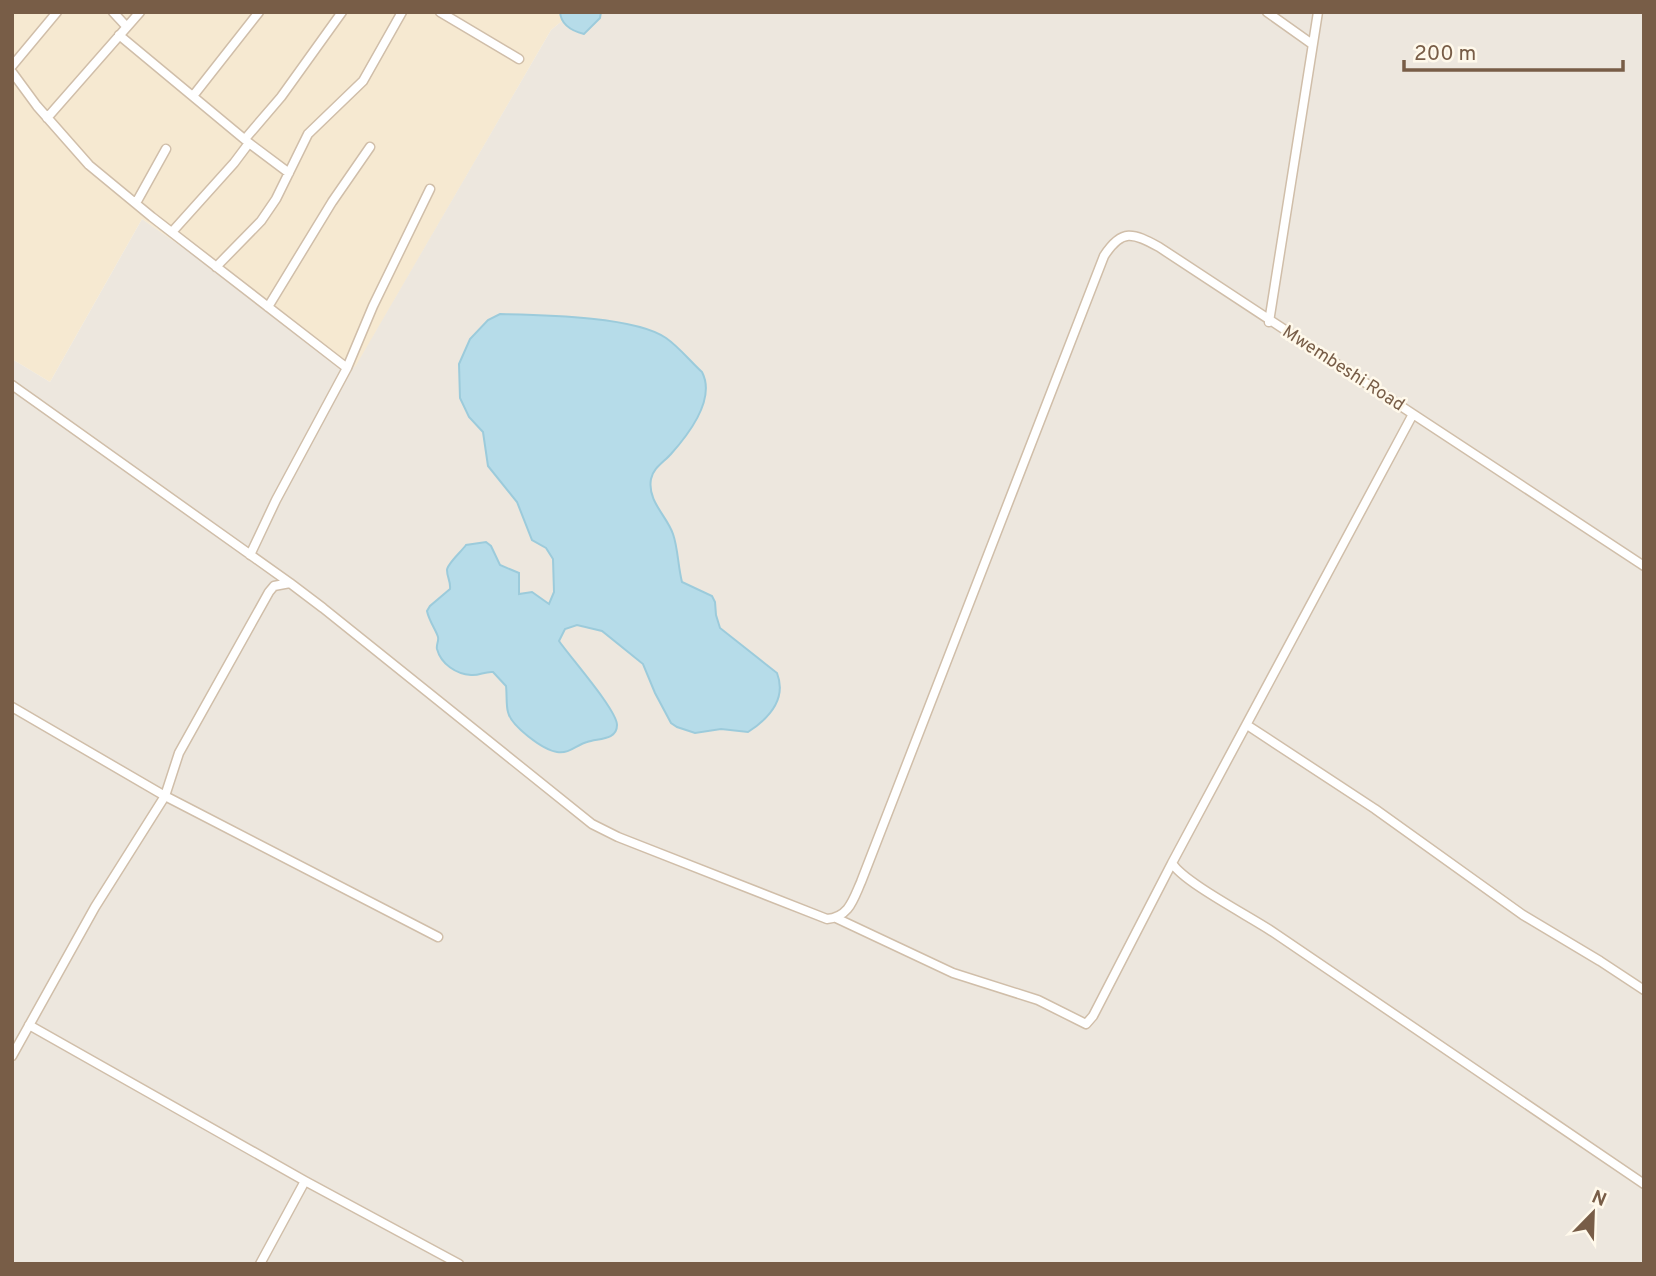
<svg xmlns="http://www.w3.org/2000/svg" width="1656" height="1276" viewBox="0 0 1656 1276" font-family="Overpass,sans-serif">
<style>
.residential{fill:#f6e9d1}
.industrial{fill:#ede7de}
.water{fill:#b6dce9;stroke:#9ccbdb;stroke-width:2}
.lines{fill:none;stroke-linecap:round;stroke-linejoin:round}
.minor-casing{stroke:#d0bea9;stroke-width:11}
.minor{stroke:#fff;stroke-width:8}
.labels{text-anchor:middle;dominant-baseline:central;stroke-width:5;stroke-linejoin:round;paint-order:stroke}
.street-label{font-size:18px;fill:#785d47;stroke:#fff9eb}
</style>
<rect width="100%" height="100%" fill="#fef6e3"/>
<!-- residential -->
<path class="residential" d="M12 12H573L551 30 355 368 142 219 50 382 12 359Z"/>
<!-- industrial -->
<path class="industrial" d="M573 12H1644V1264H12V359L50 382 142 219 355 367 551 30Z"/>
<!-- water -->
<path class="water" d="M560 12H601L600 18 584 34C572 31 561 25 560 12Z
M500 314C540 315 635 316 666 338 679 347 690 361 702 372 716 399 688 435 671 454 664 462 653 468 651 479 647 501 667 516 673 534 678 548 678 567 682 582L712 596 715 602 716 615 720 628 777 673C787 699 768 719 748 732L721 729 695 733 677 727 671 723 655 693 643 664 602 631 577 625 565 629 559 641C570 657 617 710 617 725 617 741 597 738 587 742 576 745 570 754 557 752 543 750 511 726 508 712 506 706 507 694 506 686L493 672C485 671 479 676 471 675 456 674 441 664 437 649 436 644 439 642 438 637 436 630 429 621 427 611L430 606 450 589C451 581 447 578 447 570 447 564 461 552 466 545L486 542 491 546 500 565 519 573V594L532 592 549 604 554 592 553 559 546 548 532 540 517 502 488 466 483 432 469 417 460 398 459 364 470 339 488 320Z"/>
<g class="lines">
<defs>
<path id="minor" d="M113 12 126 26
M440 12 519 59
M1267 12 1312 44
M119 35 249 143 289 173
M12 66 57 12
M12 72 37 106 89 165 152 217 347 368
M193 96 259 12
M47 118 140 12
M245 139 281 97 342 12
M136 203 166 149
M172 232 234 163 249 143
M216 267 261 221 276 199 308 134 363 81 402 12
M268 307 332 202 370 147
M1269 322 1318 12
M12 385 290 583
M1413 414 1172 863C1183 882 1251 917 1273 932 1397 1015 1520 1100 1644 1184
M250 555 276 500 347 368 373 306 430 189
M12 707 165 796 438 937
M1247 725 1375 809 1523 915 1600 961 1644 990
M836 918 953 973 1038 1000 1086 1024 1093 1016 1172 863
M29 1025 305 1181 459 1264
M12 1056 95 907 165 796 179 753 269 592 274 586 290 583 323 608 592 824 618 837 827 919C849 917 853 900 861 882L1104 256C1122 228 1133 233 1159 247L1644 566
M260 1264 305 1181"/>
</defs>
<!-- minor casing -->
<use href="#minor" class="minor-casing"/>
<!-- minor -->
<use href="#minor" class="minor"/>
</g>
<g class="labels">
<!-- street labels -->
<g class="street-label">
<text transform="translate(1343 369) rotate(33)">Mwembeshi Road</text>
</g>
</g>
<!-- border -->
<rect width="1656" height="1276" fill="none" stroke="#785d47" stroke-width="28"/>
<!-- north arrow -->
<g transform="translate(1593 1213) rotate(23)" stroke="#fff9eb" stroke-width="5" paint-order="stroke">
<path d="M0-5L12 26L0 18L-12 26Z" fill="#785d47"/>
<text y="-10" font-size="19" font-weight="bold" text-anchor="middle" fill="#785d47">N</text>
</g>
<!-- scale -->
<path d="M1404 60v10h219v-10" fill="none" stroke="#785d47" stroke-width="3.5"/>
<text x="1414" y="60" font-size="21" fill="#785d47" stroke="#fff9eb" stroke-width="5" paint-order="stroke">200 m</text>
</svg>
